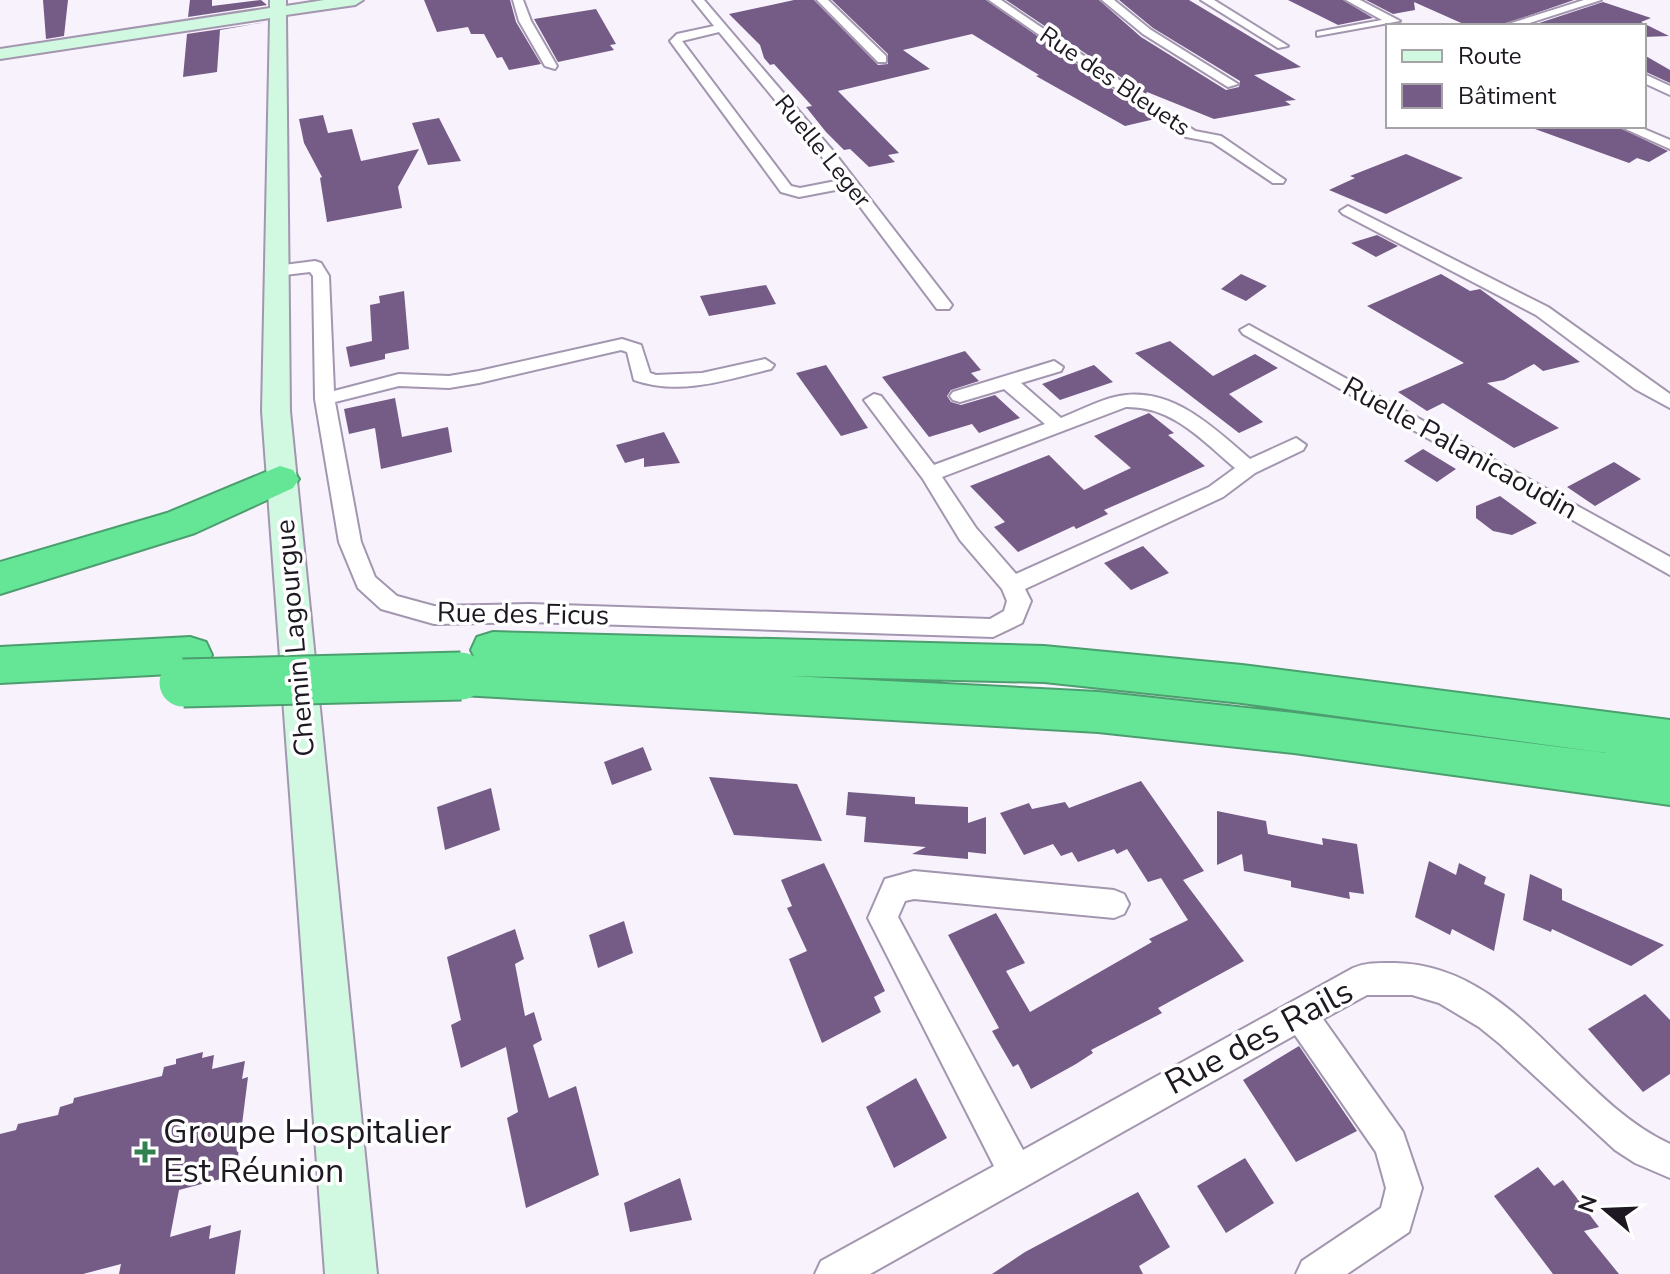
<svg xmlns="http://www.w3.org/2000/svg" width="1670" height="1274" viewBox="0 0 1670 1274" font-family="'Nunito Sans',sans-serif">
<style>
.building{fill:#745c86}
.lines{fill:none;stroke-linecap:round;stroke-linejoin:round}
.street-casing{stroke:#a396af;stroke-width:4}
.secondary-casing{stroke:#a396af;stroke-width:4}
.highway-casing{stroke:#4c9e6e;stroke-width:4}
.street{fill:#fff;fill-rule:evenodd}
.secondary{fill:#d1f8e0;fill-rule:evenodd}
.highway{fill:#65e697;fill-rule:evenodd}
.highway-bridge-casing{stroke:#4c9e6e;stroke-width:51;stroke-linecap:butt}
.highway-bridge{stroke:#65e697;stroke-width:47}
.poi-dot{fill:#318151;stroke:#fff;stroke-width:3}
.labels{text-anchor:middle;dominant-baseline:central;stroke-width:7;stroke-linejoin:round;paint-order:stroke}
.far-street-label{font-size:24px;fill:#1d1821;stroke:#fff}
.street-label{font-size:28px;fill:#1d1821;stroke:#fff}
.near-street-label{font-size:34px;fill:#1d1821;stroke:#fff}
.near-poi-label{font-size:34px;fill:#1d1821;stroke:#fff;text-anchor:start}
</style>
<rect width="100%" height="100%" fill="#f8f2fd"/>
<!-- building -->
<path class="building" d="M43 0H68L64 36 46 39Z
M190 0H212V6L261 0 267 5 188 17Z
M424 0H510L516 22 541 64 509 70 502 57 497 58 484 34H471L468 27 437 32Z
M794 0H814L878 65 888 64V54L832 0H986L1155 119 1125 126 1036 76 1039 75 972 34 903 50 930 69 838 91 899 153 888 155 895 162 869 167 850 149 844 150 826 132 806 107 812 106 774 64 770 65 764 58 760 45 729 14Z
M1006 0H1099L1141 37 1226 90 1239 87 1240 81 1153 28 1119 0H1189L1301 67 1254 75 1296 100 1285 101 1291 105 1214 119 1147 92 1146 94Z
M1288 0H1343L1373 18 1338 25Z
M1366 0H1574L1499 26H1468L1414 2 1415 10 1393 14Z
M1603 2 1651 18 1641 22 1669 36 1644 37V26H1530Z
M596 9 616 44 610 45 614 50 558 62 534 19Z
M267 22 220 30 217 72 183 77 187 34Z
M1644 55 1670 70V83L1644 71Z
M323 115 328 133 352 129 361 161 419 149 398 187 402 208 327 222 320 178 322 177 304 143 299 119Z
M439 118 461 161 428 165 412 123Z
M1535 126H1616L1668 151 1649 162 1637 158 1629 163 1535 129Z
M1406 154 1463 178 1386 214 1329 190 1355 178 1350 176Z
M1377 235 1398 246 1376 257 1351 243Z
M1241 274 1267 286 1246 301 1221 289Z
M1441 274 1470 291 1480 289 1580 362 1543 371 1534 364 1504 380 1487 383 1559 428 1514 448 1443 403 1427 411 1398 392 1464 363 1367 306Z
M766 285 776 304 709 316 700 296Z
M404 291 409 349 385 354V359L350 367 346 347 372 341 370 305 380 303 379 296Z
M1170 341 1213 376 1255 354 1278 368 1229 394 1263 422 1239 433 1135 353Z
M965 351 981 370 971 373 979 381 951 390 947 396 951 402 961 405 995 395 1020 418 979 433 972 424 929 437 882 377Z
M826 365 868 428 841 436 796 373Z
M1094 365 1113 382 1060 400 1042 384Z
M395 398 402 437 448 427 452 452 381 469 375 428 349 434 344 409Z
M1149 413 1174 433 1168 435 1205 466 1104 510 1108 514 1076 529 1074 526 1018 552 994 527 1005 522 970 486 1049 455 1084 490 1131 468 1094 436Z
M664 432 680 463 644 467V458L625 463 616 445Z
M1423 449 1456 469 1437 482 1404 461Z
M1614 462 1641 479 1595 506 1567 487Z
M1500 496 1537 523 1512 535 1493 531 1476 518V506Z
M1143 546 1169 573 1131 590 1104 563Z
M643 747 652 770 612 785 604 762Z
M709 777 797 784 822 841 734 835Z
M1141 781 1204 871 1183 880 1244 961 1158 1008 1162 1013 1091 1050 1093 1053 1076 1064 1031 1089 1018 1064 1013 1067 992 1031 999 1028 948 935 996 913 1025 963 1006 971 1030 1012 1152 942 1149 939 1188 920 1161 878 1148 882 1127 849 1117 854 1114 849 1078 862 1072 852 1061 856 1053 844 1024 855 1000 813 1029 803 1032 809 1065 802 1069 808Z
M491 788 500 830 445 850 437 807Z
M848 792 915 797V804L968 807V823L986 817V854L968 852V859L912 854 926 847 864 842 866 817 846 815Z
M1217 811 1266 821 1268 834 1323 845 1322 838 1357 844 1364 894 1349 892 1350 899 1291 887V881L1244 871 1242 854 1217 865Z
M1429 861 1456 875 1459 863 1486 877 1484 884 1505 894 1494 951 1452 929 1450 935 1415 917Z
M824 863 885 991 874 997 881 1012 822 1043 789 959 807 951 787 908 792 906 781 880Z
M1530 874 1562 889V900L1664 945 1631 966 1552 929 1551 932 1523 920Z
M624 921 633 953 598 968 589 935Z
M515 929 524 959 515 964 525 1016 534 1012 542 1040 533 1045 549 1098 576 1086 599 1175 526 1208 507 1118 518 1112 506 1047 461 1068 451 1025 461 1020 447 957Z
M1645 994 1670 1020V1074L1643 1092 1588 1029Z
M1299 1046 1357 1131 1296 1162 1243 1080Z
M203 1052 202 1058 214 1055 212 1069 245 1061 242 1079 248 1077 238 1156 231 1157 228 1177 179 1190 170 1237 211 1225 209 1239 241 1230 235 1274H119L121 1264 83 1274H0V1134L16 1130 18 1124 58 1115 60 1107 73 1103 74 1098 162 1076 164 1067 176 1064V1059Z
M916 1078 947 1138 894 1168 866 1107Z
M1245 1158 1274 1203 1226 1233 1197 1186Z
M1538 1167 1554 1186 1563 1180 1599 1227 1584 1231 1619 1274H1553L1494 1196Z
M680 1178 692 1220 630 1232 624 1203Z
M1138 1192 1170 1247 1139 1266 1143 1274H992L1025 1252Z"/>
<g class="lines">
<defs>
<path id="street" d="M513 0H523L531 21 557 66 555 69 545 66 519 21Z
M693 0H704L833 151 949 301 952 305 949 309H937L846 188 799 197 781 192 670 41 677 34 714 26ZM719 32 841 180 800 188 791 186 682 41Z
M817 0H828L886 56V62H878Z
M989 0H1001L1195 131 1221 136 1285 180 1283 183H1273L1212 142 1186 137Z
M1102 0H1114L1151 30 1238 84 1228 87 1143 34Z
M1201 0H1214L1288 46 1278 48Z
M1346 0H1360L1400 21 1317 36V32L1382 20Z
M1584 0H1601L1520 26H1502Z
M1644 74 1670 86V95L1644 83Z
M1619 126H1637L1670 140V149Z
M1348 206 1548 307 1670 394V408L1635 389 1536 315 1343 214 1340 211Z
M315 261 321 263 329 276 334 391 399 374 449 376 479 371 622 339 641 345 650 373 656 375 702 373 765 359 774 365 771 369C726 380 680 396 634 380L627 352 621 350 479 383 449 388 399 386 335 402 361 542 375 577 397 596 434 606 529 604 990 619 1004 611 1007 601 1002 589 960 540 923 479 864 400 874 394 881 396 934 465 1045 424 1004 389 960 402 953 400 950 396 953 392 1054 361 1063 367 1061 371 1021 383 1061 418C1081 410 1105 397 1126 395 1176 390 1215 429 1250 459L1296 438 1306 445 1303 450 1255 473 1223 497 1025 589 1031 601 1022 623 993 637 529 622 434 624 381 609 358 588 339 542 315 399 313 276 310 272 276 276 268 271 276 266ZM1126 407C1172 406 1202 440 1235 468L1209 487 1016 574 976 528 942 477Z
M1249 325 1670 557V575L1243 334 1240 330Z
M914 871 1114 890 1124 894 1129 904 1124 914 1114 918 914 899 905 901 898 917 1023 1150 1353 968C1367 962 1380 963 1395 963 1515 965 1571 1098 1670 1144V1178L1635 1163 1615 1150 1500 1044 1479 1027 1439 1003 1412 995H1367L1323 1019 1403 1132 1422 1188 1409 1232 1347 1274H1296L1302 1261 1381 1208 1386 1188 1376 1152 1295 1035 870 1274H815L821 1261 994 1166 868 918 885 879Z"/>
<path id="secondary" d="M270 0H286V6L324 0H363L355 5 286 15 290 411 377 1274H325L262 411 270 18 0 59V49L270 8Z"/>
<path id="highway" d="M280 466 293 470 299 479 293 488 195 533 0 594V562L167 513Z
M493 632 1044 646 1242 665 1670 720V805L1294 753 1098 732 461 695 445 689 438 676 445 663 461 657 475 658 471 650 477 637ZM790 676 1044 682 1242 703 1607 753 1294 713 1098 692Z
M190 637 206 642 212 655 206 668 190 673 0 683V647Z"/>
</defs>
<!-- street casing -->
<use href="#street" class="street-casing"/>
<!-- secondary casing -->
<use href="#secondary" class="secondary-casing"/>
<!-- highway casing -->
<use href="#highway" class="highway-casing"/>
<!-- street -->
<use href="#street" class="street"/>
<!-- secondary -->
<use href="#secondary" class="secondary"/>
<!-- highway -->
<use href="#highway" class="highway"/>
<defs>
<path id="highway-bridge" d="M183 683 461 676"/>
</defs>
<!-- highway-bridge casing -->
<use href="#highway-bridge" class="highway-bridge-casing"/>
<!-- highway-bridge -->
<use href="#highway-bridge" class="highway-bridge"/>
</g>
<!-- markers -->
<path class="poi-dot" d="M141 1140h8v8h8v8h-8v8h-8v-8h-8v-8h8z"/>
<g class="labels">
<!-- far-street labels -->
<g class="far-street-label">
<text transform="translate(1115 81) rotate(34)">Rue des Bleuets</text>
<text transform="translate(823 151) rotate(51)">Ruelle Leger</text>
</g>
<!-- street labels -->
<g class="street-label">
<text transform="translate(1460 448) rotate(29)">Ruelle Palanicaoudin</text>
<text transform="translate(523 614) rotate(1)">Rue des Ficus</text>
<text transform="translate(295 638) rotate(-95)">Chemin Lagourgue</text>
</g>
<!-- near-street labels -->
<g class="near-street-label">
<text transform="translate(1259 1037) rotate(-28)">Rue des Rails</text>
</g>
<!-- near-poi labels -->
<g class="near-poi-label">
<text x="163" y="1132">Groupe Hospitalier<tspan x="163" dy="39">Est Réunion</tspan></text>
</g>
</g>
<!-- legend -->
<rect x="1386" y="24" width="260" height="104" fill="#ffffff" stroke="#a5a3a6" stroke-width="2"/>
<rect x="1402" y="50" width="40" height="12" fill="#d1f8e0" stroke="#a5a3a6" stroke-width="2"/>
<text x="1458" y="64" font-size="24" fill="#1d1821">Route</text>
<rect x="1402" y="84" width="40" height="24" fill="#745c86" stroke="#a5a3a6" stroke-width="2"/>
<text x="1458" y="104" font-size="24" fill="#1d1821">Bâtiment</text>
<!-- north arrow -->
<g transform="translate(1606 1210) rotate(289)" stroke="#ffffff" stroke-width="6" paint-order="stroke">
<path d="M0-6L14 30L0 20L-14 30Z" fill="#1d1821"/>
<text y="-12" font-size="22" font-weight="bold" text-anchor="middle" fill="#1d1821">N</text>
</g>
</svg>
